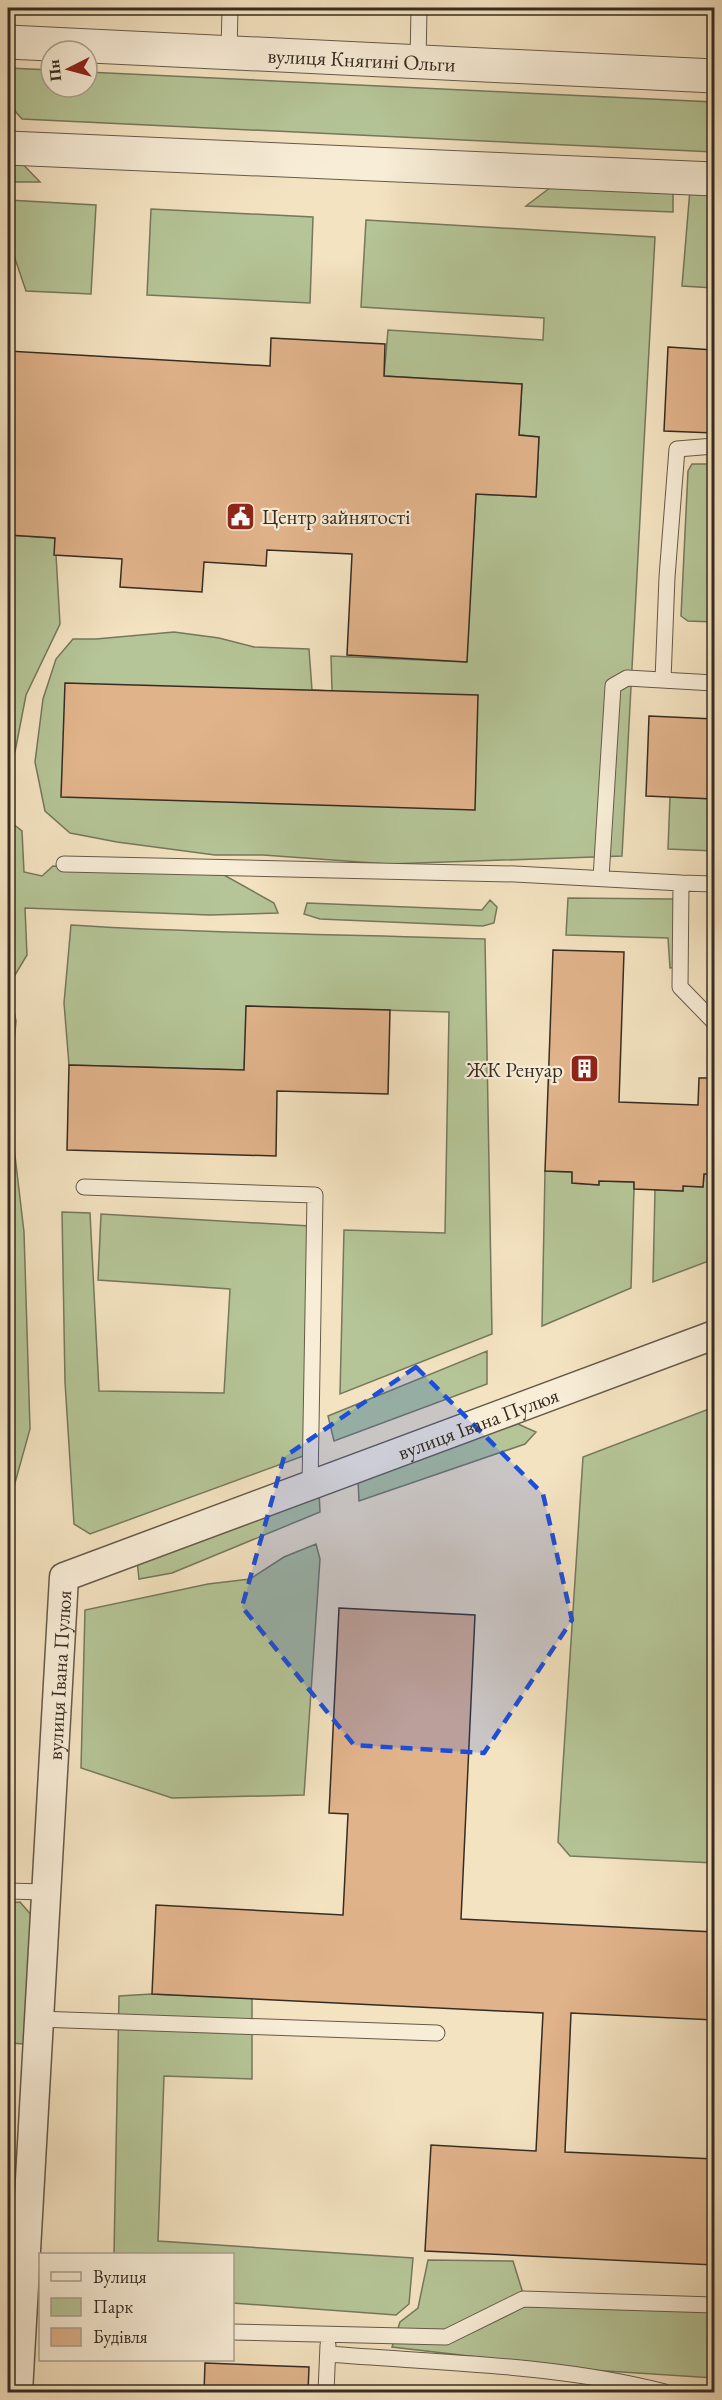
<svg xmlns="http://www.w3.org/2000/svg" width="722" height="2400" viewBox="0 0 722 2400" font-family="'EB Garamond',serif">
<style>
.green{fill:#b5c597;stroke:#76785c;stroke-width:1.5}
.building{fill:#e1b38b;stroke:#362c22;stroke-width:1.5}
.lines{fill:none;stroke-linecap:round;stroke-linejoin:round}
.service-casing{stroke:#665a4a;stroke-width:17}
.minor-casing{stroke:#665a4a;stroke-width:31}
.tertiary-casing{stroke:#665a4a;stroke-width:35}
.service{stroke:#f8edd7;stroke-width:15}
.minor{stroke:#f8edd7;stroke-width:28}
.tertiary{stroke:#f8edd7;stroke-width:33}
.marked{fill:#1d4ed8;fill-opacity:0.2;stroke:#1d4ed8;stroke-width:4.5;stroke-dasharray:12 8;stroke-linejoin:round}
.labels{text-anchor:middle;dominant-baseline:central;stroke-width:4.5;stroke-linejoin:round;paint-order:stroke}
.street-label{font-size:21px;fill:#362c22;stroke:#f8edd7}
.poi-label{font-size:21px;fill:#362c22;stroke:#f8edd7;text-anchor:start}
</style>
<rect width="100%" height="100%" fill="#f4e3c1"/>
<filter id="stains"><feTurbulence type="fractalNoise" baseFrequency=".00333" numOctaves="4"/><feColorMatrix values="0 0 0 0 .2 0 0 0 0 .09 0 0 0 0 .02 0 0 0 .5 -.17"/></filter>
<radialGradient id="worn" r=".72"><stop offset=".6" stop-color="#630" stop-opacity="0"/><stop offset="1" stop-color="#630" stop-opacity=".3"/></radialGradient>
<!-- green -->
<path class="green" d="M8 68 51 70V87H87V72L714 102V152L22 119 8 103Z
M8 153H12L40 182H8Z
M559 181 673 186V212L526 206Z
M690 189 714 190V288L682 286Z
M8 200 96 205 91 294 26 291 8 238Z
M151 209 313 217 310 303 147 295Z
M366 220 655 237 622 856 388 864 263 855H215L117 842 70 833 45 811 35 762 43 699 56 659 73 639H96L174 632 219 638 254 647 309 649 312 690 332 691 331 656 466 662 476 494 536 497 539 437 519 435 522 384 384 376 388 330 543 340 544 318 361 307Z
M692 464H714V622L688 621 681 616 688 471Z
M8 535 55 538 60 624 26 695 15 752 8 754Z
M670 797 714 799V851L668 849Z
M8 820 22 831 24 872 42 876 53 866 224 875 274 903 278 913 210 915 25 908 27 955 9 985 16 1021 9 1105 24 1232 30 1429 8 1508Z
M568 898 672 899 678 904 679 967 670 968 668 938 566 935Z
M490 900 497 907 494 923 483 926 320 919 304 914 307 903 482 910Z
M71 925C209 934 347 934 485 939L492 1334 340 1394 344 1230 445 1233 449 1012 247 1006 244 1070 69 1065 64 1003Z
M545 1171 572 1172V1183L598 1185 599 1181 634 1182V1189L631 1288 542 1326Z
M704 1174H714V1259L653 1282 655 1190 683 1191V1186L703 1187Z
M62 1212 90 1213 99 1391 224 1393 230 1289 98 1280 101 1214 310 1226 306 1455 90 1534 74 1524 65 1382Z
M487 1351V1384L334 1441 328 1416Z
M714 1407V1863L570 1856 558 1842 583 1457Z
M518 1424 536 1432 525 1444 359 1501 358 1480Z
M319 1491 320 1512 172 1573 139 1579 137 1560Z
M316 1544 320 1559 304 1795 172 1798 81 1768 85 1610 208 1584 250 1579 284 1557Z
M20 1902 33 1917 25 2044 8 2043V1903Z
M152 1994 252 1998V2079L164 2076 158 2241 413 2258 409 2304 396 2315 233 2303 232 2254H114L119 1996Z
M428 2260 513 2261 526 2303 714 2312V2378L591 2370 392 2347 400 2322 418 2308Z"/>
<!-- building -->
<path class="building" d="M271 338 385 344 384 376 522 384 519 435 539 437 536 497 476 494 467 662 347 655 352 554 267 550 266 566 204 562 202 592 120 587 122 559 54 555 55 538 8 535V351L270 366Z
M668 347 714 350V433L664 431Z
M65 683 478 695 475 810 61 797Z
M649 716 714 719V799L646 796Z
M553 950 624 952 619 1102 698 1105 699 1078H714V1174H704L703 1187 683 1186V1191L634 1189V1182L599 1181V1185L572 1183V1172L545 1171Z
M246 1006 390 1010 388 1094 277 1091 276 1156 67 1150 69 1065 244 1070Z
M339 1608 475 1615 461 1919 714 1932V2020L571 2013 565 2152 714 2159V2265L425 2251 431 2145 536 2151 543 2013 152 1994 156 1905 343 1915 348 1814 329 1813Z
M205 2363 309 2367 308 2392H204Z"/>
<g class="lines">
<defs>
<path id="service" d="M229 53 230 8
M418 62 419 8
M663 680 667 577 677 449 714 446
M64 864 515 874 681 883 680 987 714 1022
M601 878 613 686 627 678 714 683
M681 883 714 884
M84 1187 315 1195 310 1485
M8 1891 45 1892
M38 2019 437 2033
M232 2332 446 2337 523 2299 714 2305
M328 2354C440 2363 556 2364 665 2392
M326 2392 328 2345"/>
<g id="minor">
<path id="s1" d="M18 2392 64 1577 714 1335"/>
</g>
<g id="tertiary">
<path id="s2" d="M8 42 714 76"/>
<path d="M8 148 714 179"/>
</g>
</defs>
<!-- service casing -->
<use href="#service" class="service-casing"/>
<!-- minor casing -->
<use href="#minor" class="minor-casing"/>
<!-- tertiary casing -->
<use href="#tertiary" class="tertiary-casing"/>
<!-- service -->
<use href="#service" class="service"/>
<!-- minor -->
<use href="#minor" class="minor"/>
<!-- tertiary -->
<use href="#tertiary" class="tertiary"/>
</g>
<!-- marked area -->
<path class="marked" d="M416 1367 543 1494 572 1620 484 1753 354 1745 242 1607 284 1457Z"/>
<!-- icons -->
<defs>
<symbol id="civic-square" viewBox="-11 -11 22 22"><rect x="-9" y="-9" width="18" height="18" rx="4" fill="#8f2418" stroke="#f8edd7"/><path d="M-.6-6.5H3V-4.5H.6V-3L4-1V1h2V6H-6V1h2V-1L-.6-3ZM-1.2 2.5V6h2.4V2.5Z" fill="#fff"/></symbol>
<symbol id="building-square" viewBox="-11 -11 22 22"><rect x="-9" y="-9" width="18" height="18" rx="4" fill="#8f2418" stroke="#f8edd7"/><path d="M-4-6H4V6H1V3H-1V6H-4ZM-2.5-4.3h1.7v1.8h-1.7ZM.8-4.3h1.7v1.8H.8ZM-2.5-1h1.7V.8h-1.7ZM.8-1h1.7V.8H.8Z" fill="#fff"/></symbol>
</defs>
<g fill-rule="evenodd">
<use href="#civic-square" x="224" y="500" width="33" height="33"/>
<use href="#building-square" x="568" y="1052" width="33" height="33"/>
</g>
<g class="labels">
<!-- street labels -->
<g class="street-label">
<text stroke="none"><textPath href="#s2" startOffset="354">вулиця Княгині Ольги</textPath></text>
<text stroke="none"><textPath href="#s1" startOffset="1258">вулиця Івана Пулюя</textPath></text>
<text stroke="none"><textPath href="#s1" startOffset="718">вулиця Івана Пулюя</textPath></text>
</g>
<!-- poi labels -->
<g class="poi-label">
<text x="262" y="516">Центр зайнятості</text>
<text x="563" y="1069" text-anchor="end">ЖК Ренуар</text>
</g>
</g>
<!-- margin -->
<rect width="722" height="2400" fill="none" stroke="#f4e3c1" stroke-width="30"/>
<rect x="9" y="9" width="704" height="2382" fill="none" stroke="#362c22" stroke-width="3"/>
<rect x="15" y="15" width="692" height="2370" fill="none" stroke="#362c22" stroke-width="1.5"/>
<!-- legend -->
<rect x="39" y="2253" width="195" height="108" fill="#f8edd7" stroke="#aaa08f" stroke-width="1.5"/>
<rect x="51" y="2272" width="30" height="9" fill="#f8edd7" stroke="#aaa08f" stroke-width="1.5"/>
<text x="93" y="2283" font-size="18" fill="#362c22">Вулиця</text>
<rect x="51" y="2298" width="30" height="18" fill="#b5c597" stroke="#aaa08f" stroke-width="1.5"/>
<text x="93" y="2313" font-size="18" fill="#362c22">Парк</text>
<rect x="51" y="2328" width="30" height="18" fill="#e1b38b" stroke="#aaa08f" stroke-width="1.5"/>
<text x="93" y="2343" font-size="18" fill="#362c22">Будівля</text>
<!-- north arrow -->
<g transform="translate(69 69) rotate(264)"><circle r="28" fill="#f8edd7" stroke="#aaa08f" stroke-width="1.5"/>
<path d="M0-4.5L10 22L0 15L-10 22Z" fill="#8f2418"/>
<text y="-9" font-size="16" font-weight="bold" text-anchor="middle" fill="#362c22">Пн</text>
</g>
<rect width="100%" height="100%" filter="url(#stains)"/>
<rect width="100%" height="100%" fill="url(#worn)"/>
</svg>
